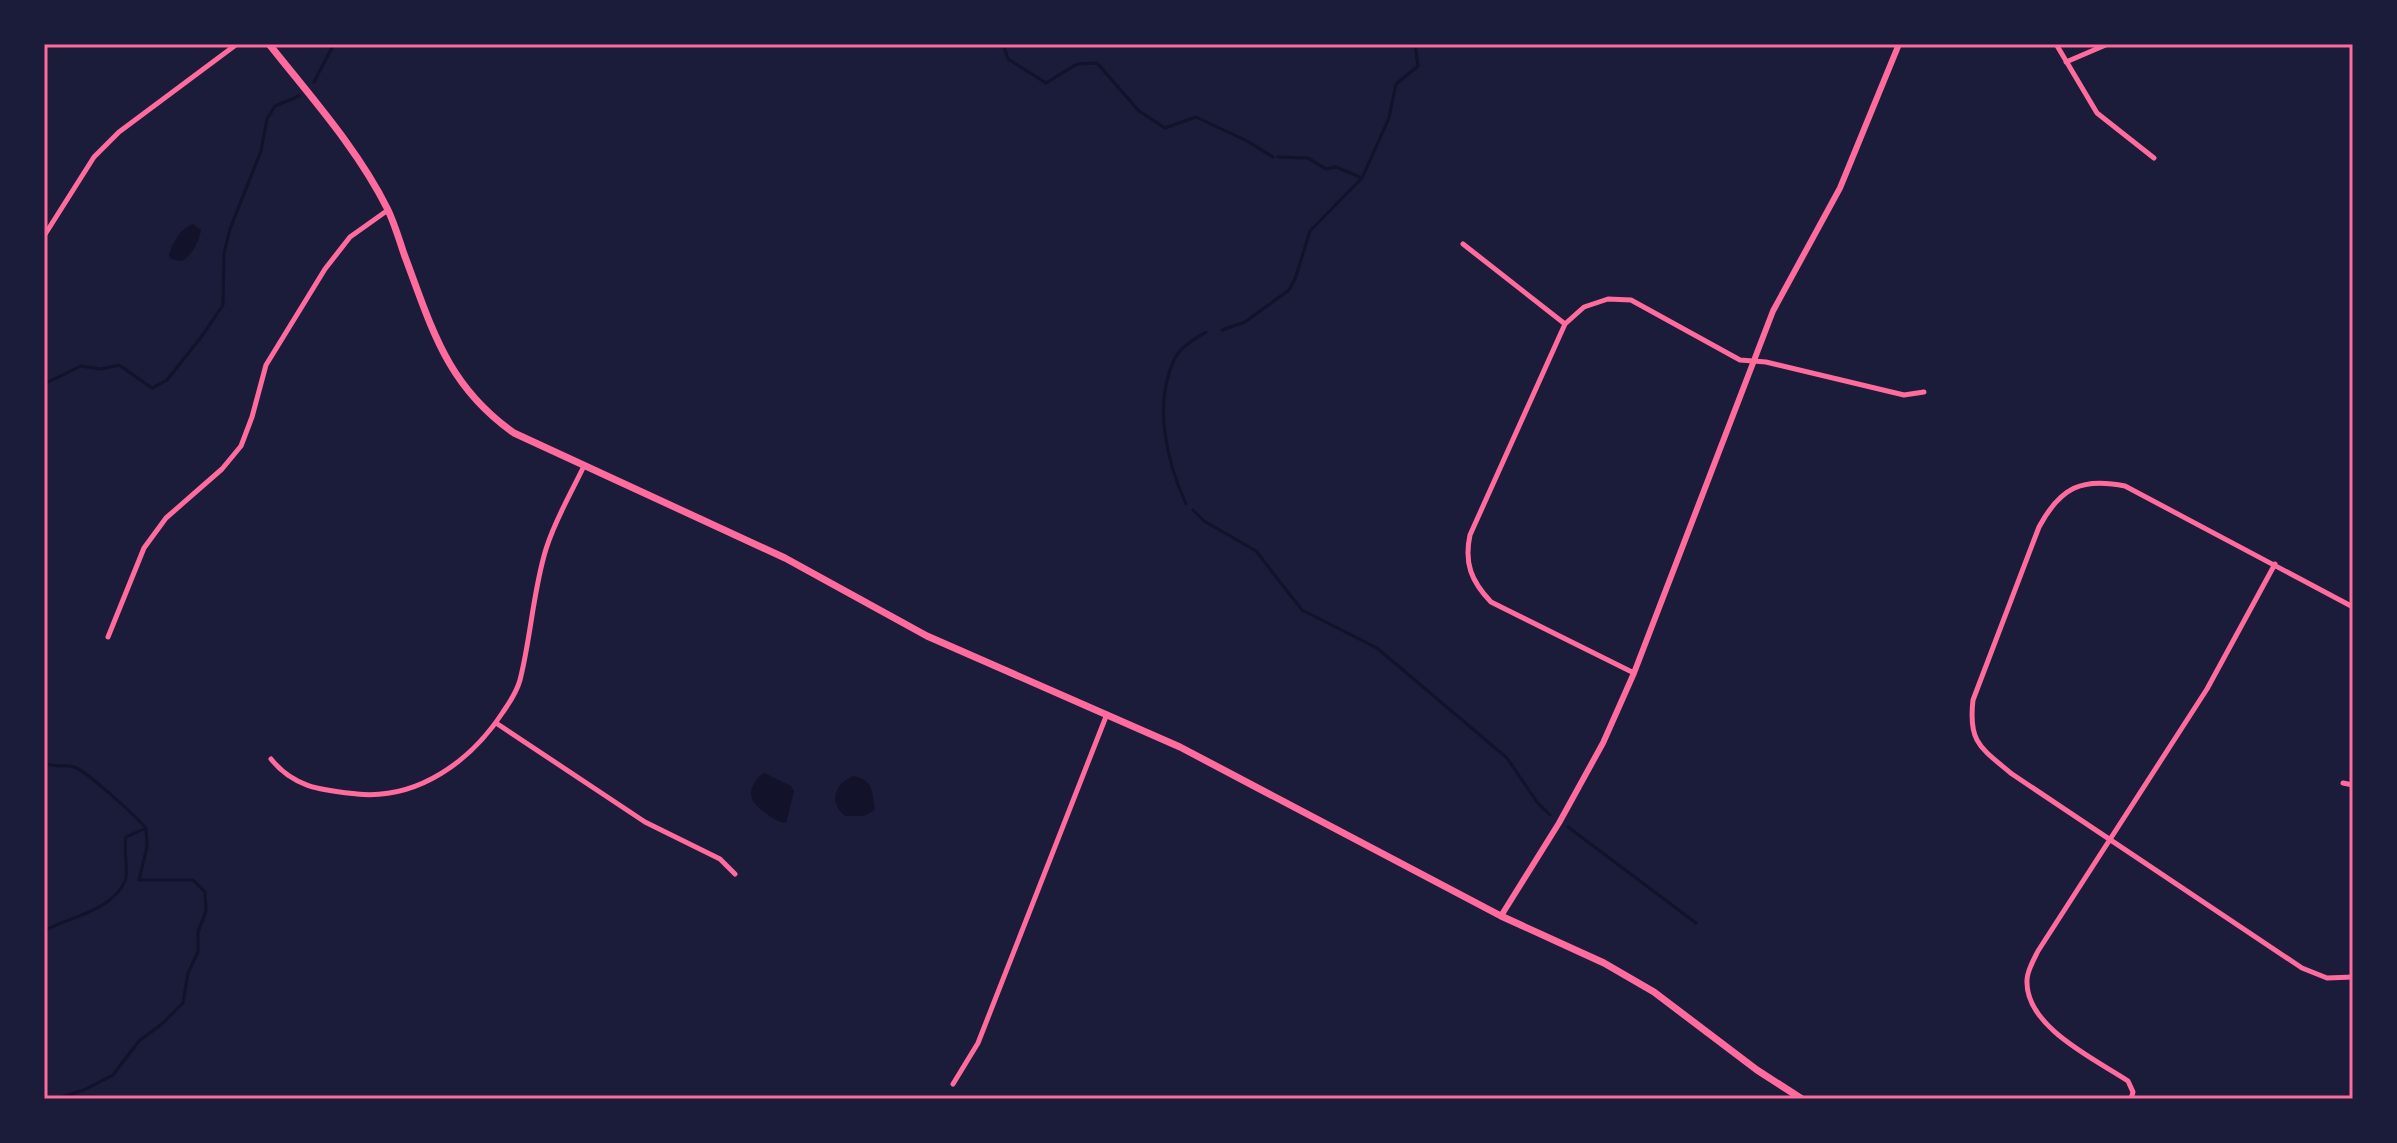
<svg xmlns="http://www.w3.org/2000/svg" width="2397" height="1143" viewBox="0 0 2397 1143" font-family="'PT Sans Narrow',sans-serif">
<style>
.water{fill:#12122b}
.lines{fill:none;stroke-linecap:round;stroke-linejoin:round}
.stream{stroke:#12122b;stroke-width:3}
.minor{stroke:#ff6b9d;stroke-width:5}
.tertiary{stroke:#ff6b9d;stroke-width:6}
.secondary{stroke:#ff6b9d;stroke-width:7}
.neatline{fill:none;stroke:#ff6b9d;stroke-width:3}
</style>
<rect width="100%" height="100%" fill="#1b1b3a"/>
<!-- water -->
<path class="water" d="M193 224 201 230C199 241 192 256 182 261L171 259 169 256C171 244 181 228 193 224Z
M764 773 791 786 794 791 786 823C777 823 758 809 753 801 747 792 756 777 764 773Z
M853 776C874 780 872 792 875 810L864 816H845C828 802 835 784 853 776Z"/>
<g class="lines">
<!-- stream -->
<path class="stream" d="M1003 44 1008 59 1046 83 1077 64 1097 63 1139 111 1165 128 1196 117 1247 141 1273 157
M314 82 334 44
M1278 157 1308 158 1326 169 1336 167 1362 178 1389 118 1396 84 1418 66 1415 44
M1222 330 1245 322 1289 290 1295 279 1310 231 1362 178
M44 384 81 366 101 369 119 365 152 388 167 380 202 336 223 305 224 253 230 229 261 151 267 119 275 106 299 96
M1186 504C1167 462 1153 405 1174 360 1180 347 1194 339 1206 332
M1193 510 1204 521 1256 551 1302 610 1377 648 1507 758 1537 802 1550 815
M44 763C55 768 64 764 74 767 87 771 135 816 146 828L126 837C123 850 129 872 125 881 111 912 70 916 44 931
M1568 827 1696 923
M56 1099 84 1090 113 1075 139 1041 162 1024 183 1003 188 973 198 952V932L206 911 205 892 193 880H139L147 847 146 828"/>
<!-- minor -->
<path class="minor" d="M2056 44 2097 113 2154 158
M2066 62 2108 44
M44 236 94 157 119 132 237 44
M1463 244 1565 324
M2353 607 2125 486C2081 477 2060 488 2039 527L1973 700C1968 743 1981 748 2012 774L2302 968 2327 978 2353 977
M108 637 144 548 166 518 222 469 241 446 252 417 266 365 325 269 350 237 388 210
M1634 673 1491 602C1471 581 1464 563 1470 535L1565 324 1584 307 1608 299 1631 300 1740 360 1766 362 1904 395 1924 392
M496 723 645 822 720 859 735 874
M271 759C294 788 322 790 357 794 418 800 471 761 503 712 510 702 517 691 520 680 531 637 533 591 546 549 555 520 571 493 584 466
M2343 783 2353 785
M953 1084 978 1043 1107 714
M2131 1099 2133 1092 2128 1081C2095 1059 2025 1027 2027 980 2027 971 2034 959 2038 951L2207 689 2275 564"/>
<!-- tertiary -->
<path class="tertiary" d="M1501 916 1559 823 1603 743 1634 673 1773 311 1840 188 1899 44"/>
<!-- secondary -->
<path class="secondary" d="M269 44C310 96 357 148 387 208 394 222 399 239 404 254 432 328 446 385 514 433L785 558 927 636 1180 747 1501 916 1604 963 1654 992 1757 1070 1802 1099"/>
</g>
<!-- border -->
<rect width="2397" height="1143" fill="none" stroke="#1b1b3a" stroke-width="92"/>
<rect x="46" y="46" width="2305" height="1051" class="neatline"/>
</svg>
